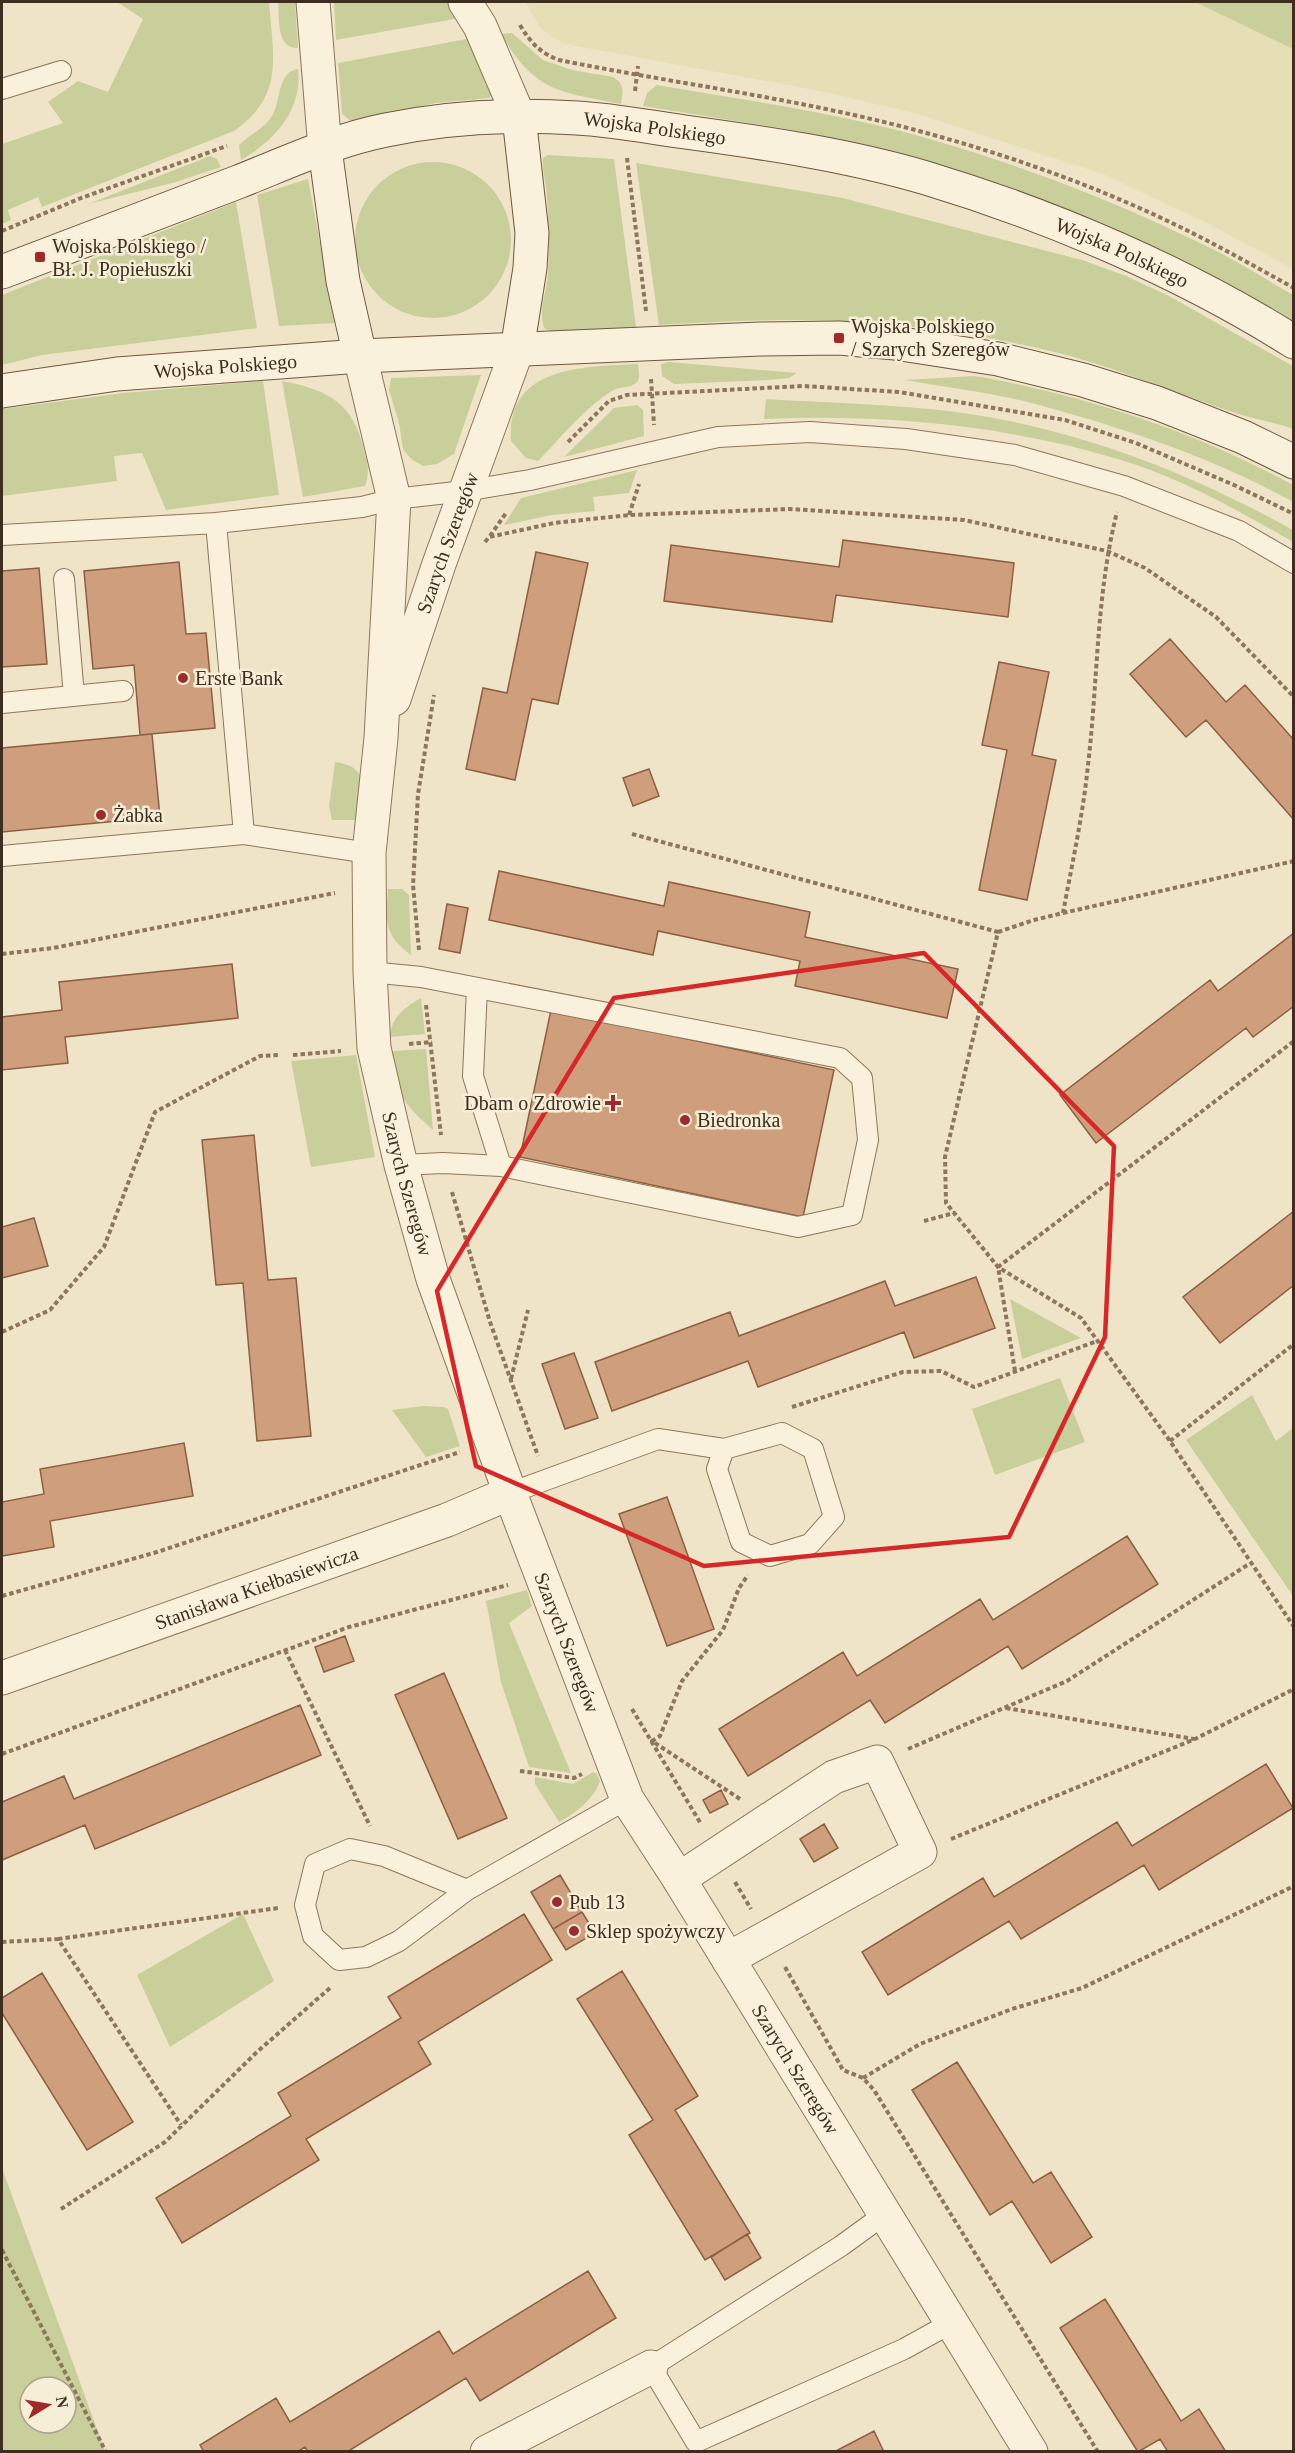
<svg xmlns="http://www.w3.org/2000/svg" width="1295" height="2453" viewBox="0 0 1295 2453" font-family="'Times New Roman',serif">
<style>
.farmland{fill:#e6deb5}
.green{fill:#c9cf9b;fill-rule:evenodd}
.building{fill:#cf9f7d;stroke:#8d5f41;stroke-width:1.5}
.lines{fill:none;stroke-linecap:round;stroke-linejoin:round}
.lane-casing{stroke:#8d765c;stroke-width:22}
.street-casing{stroke:#8d765c;stroke-width:35}
.secondary-casing{stroke:#6f573f;stroke-width:35}
.path{stroke:#8d765c;stroke-width:4;stroke-dasharray:4.5 3;stroke-linecap:butt}
.lane{stroke:#faf1dc;stroke-width:20}
.street{stroke:#faf1dc;stroke-width:33}
.secondary{stroke:#faf1dc;stroke-width:33}
.marked{fill:none;stroke:#d62828;stroke-width:4.5;stroke-linejoin:round}
.poi-dot{fill:#9e2a2b;stroke:#f7eed8;stroke-width:2}
.labels{text-anchor:middle;dominant-baseline:central;stroke-width:5;stroke-linejoin:round;paint-order:stroke}
.street-label{font-size:20px;fill:#3d2e20;stroke:#f7eed8}
.poi-label{font-size:20px;fill:#3d2e20;stroke:#f7eed8;text-anchor:start}
</style>
<rect width="100%" height="100%" fill="#f0e4c8"/>
<!-- farmland -->
<path class="farmland" d="M525 2H1195L1293 49V269L1205 222 1103 174 918 114 825 92 571 45 561 42 541 29Z"/>
<!-- green -->
<path class="green" d="M117 2H269C273 56 285 96 234 131L42 207 38 197 8 210 11 220 2 224V144L63 123 48 102 78 81 108 92 143 19Z
M278 2H295L298 48C275 48 280 18 278 2Z
M334 2H449L460 18 336 40Z
M1195 2H1293V49Z
M512 33 543 60 572 70 613 77C625 84 623 91 621 104 559 92 535 92 501 34Z
M472 38 493 92 489 98 436 103 351 121 342 114 338 63Z
M298 69C303 110 274 141 241 160L239 145C251 133 266 129 274 112 281 97 278 72 298 69Z
M657 85C744 100 833 112 919 136 1015 163 1108 198 1198 242 1231 257 1262 277 1293 295V321L1190 264 1099 221 1002 186 842 141 786 129 643 106 647 93Z
M548 155 614 159 636 327 552 331 545 329C537 314 547 291 548 274 549 250 549 225 547 200 547 186 542 172 543 158Z
M210 156 217 159 221 167 176 182 88 204Z
M355 240a78 78 0 1 1 156 0a78 78 0 1 1-156 0Z
M636 163 843 198 1082 260 1126 276 1169 296 1293 366V429C1273 422 1252 419 1232 412 1168 390 1105 363 1038 348 974 334 906 324 841 321 780 318 719 322 659 325Z
M308 179 335 323 279 326 257 195Z
M236 202 257 328 42 355 2 365V295Z
M669 362 797 373 789 378 768 380 674 384 662 376 661 364Z
M638 364C638 369 641 377 637 382 632 388 620 386 612 391 583 409 562 437 538 461L526 458 511 441C506 365 584 367 638 364Z
M481 375 454 454 437 464 423 466 411 459 403 449 399 423 389 390 391 378Z
M974 376C1001 380 1028 387 1055 393 1138 414 1218 444 1293 485V502C1214 458 1127 429 1039 405 995 393 949 388 905 380Z
M263 381 279 495 166 510 142 453 114 456 117 481 2 496V409L123 393Z
M282 381C328 390 353 402 364 450 368 465 370 471 365 486L303 497Z
M766 399C829 403 893 404 956 412 1076 428 1189 472 1293 530V542C1239 511 1181 478 1121 460 1006 425 884 414 764 419Z
M637 405 643 410 644 436 564 457 614 408Z
M637 470 629 493 593 497 595 511 552 515 504 525 521 498Z
M335 762C373 767 362 792 358 820H332L329 806Z
M388 889H402L409 895 411 955C383 934 386 921 388 889Z
M421 998 425 1034 390 1037C391 1017 405 1007 421 998Z
M426 1049 433 1130C400 1101 398 1095 392 1051Z
M356 1055 375 1157 311 1167 291 1061Z
M1010 1299 1081 1338 1022 1359Z
M1060 1378 1085 1442 995 1475 972 1409Z
M1252 1395 1276 1441 1293 1428V1596L1186 1440Z
M423 1406 444 1407 448 1409 460 1446 426 1457 392 1410Z
M527 1590 532 1606 509 1623 571 1773 529 1767 501 1682 486 1601Z
M593 1772 597 1774 600 1781C594 1799 576 1813 559 1822L535 1784V1777L573 1784Z
M243 1914 274 1981 170 2047 137 1975Z
M2 2168 105 2451 3 2452 2 2449ZM30 2387H66V2423H30Z"/>
<!-- building -->
<path class="building" d="M843 540 1014 563 1008 617 836 595 832 622 664 601 671 545 839 567Z
M536 552 588 563 558 704 532 699 515 780 466 769 483 688 507 693Z
M179 562 186 634 206 633 215 728 140 735 134 665 93 669 84 571Z
M39 568 47 664 2 667V571Z
M1170 639 1226 702 1245 685 1294 740V820L1206 720 1186 737 1130 674Z
M999 662 1049 672 1032 755 1056 760 1027 900 979 890 1007 750 982 745Z
M152 734 160 817 2 832V748Z
M649 769 659 796 633 806 623 778Z
M499 871 664 906 669 882 810 912 805 937 958 969 947 1018 795 986 800 961 658 931 653 955 489 920Z
M447 904 468 908 460 953 439 949Z
M1294 933V1006L1253 1037 1246 1028 1096 1143 1060 1095 1210 980 1218 991Z
M232 964 238 1018 65 1037 68 1063 2 1070V1017L62 1010 59 982Z
M551 1010 834 1070 803 1217 520 1157Z
M254 1135 268 1280 296 1278 311 1436 257 1441 243 1283 216 1285 202 1140Z
M1294 1211V1285L1220 1343 1183 1297Z
M34 1218 48 1266 2 1278V1227Z
M976 1277 995 1328 914 1358 904 1332 758 1387 748 1361 612 1411 595 1362 730 1312 739 1336 885 1281 895 1306Z
M574 1353 598 1418 565 1429 542 1364Z
M184 1443 193 1496 50 1521 54 1547 2 1556V1502L44 1494 40 1469Z
M667 1497 714 1629 667 1646 619 1514Z
M1127 1536 1158 1584 1022 1669 1008 1646 885 1723 870 1700 748 1776 719 1729 843 1652 857 1676 980 1599 993 1620Z
M345 1636 354 1661 324 1672 315 1647Z
M444 1673 507 1818 458 1839 395 1695Z
M300 1705 321 1755 95 1849 85 1825 2 1860V1802L64 1776 74 1799Z
M1266 1764 1293 1808 1159 1890 1144 1865 1021 1939 1009 1921 888 1995 862 1952 983 1878 994 1897 1117 1822 1132 1846Z
M721 1790 728 1804 710 1813 703 1800Z
M824 1824 838 1848 814 1862 800 1839Z
M560 1875 582 1912 553 1929 531 1892Z
M582 1912 595 1933 566 1950 553 1929Z
M524 1914 552 1960 418 2042 431 2064 306 2139 319 2160 182 2243 156 2198 291 2116 278 2093 401 2018 388 1997Z
M622 1971 698 2096 675 2110 750 2233 705 2260 629 2135 653 2120 577 1999Z
M42 1973 133 2122 87 2150 2 2013V1998Z
M957 2062 1033 2183 1051 2172 1092 2237 1051 2263 1012 2201 990 2215 912 2090Z
M747 2234 761 2258 725 2280 711 2257Z
M588 2271 616 2318 480 2401 466 2378 347 2452H308L305 2447 297 2452H204L200 2445 276 2398 290 2422 439 2331 453 2354Z
M1105 2299 1181 2421 1199 2409 1226 2452H1168L1160 2439 1138 2452 1060 2328Z
M874 2431 884 2452H834Z"/>
<g class="lines">
<defs>
<path id="lane" d="M2 89 61 71
M216 523 244 834
M2 535 216 523 362 507 394 499 465 491 530 480 718 437 810 432 906 439 1015 455 1124 486 1239 531 1294 563
M64 579 74 696
M2 703 123 691
M2 856 244 834 369 853
M370 972 421 977 840 1058 862 1078 868 1140 852 1215 798 1227 501 1166 443 1163 401 1165
M477 988 473 1076 501 1166
M510 1493 658 1439 724 1449 717 1469 741 1542 770 1556 810 1544 834 1517 813 1449 782 1433 724 1449
M467 1890 384 1856 350 1849 315 1864 305 1905 313 1936 339 1960 366 1957 399 1941 467 1890 627 1799
M885 2214 841 2246 651 2367 696 2442 904 2349 953 2322"/>
<g id="street">
<path d="M313 2 325 149"/>
<path d="M465 2 480 26 519 117"/>
<path id="s1" d="M360 356 394 499 381 738 369 853 370 972 374 1048 401 1165 433 1279 510 1493 627 1799 679 1879 1031 2452"/>
<path id="s2" d="M394 699 439 564 517 350"/>
<path id="s3" d="M2 1678 447 1520 510 1493"/>
<path d="M679 1879 834 1777 877 1762 920 1852 728 1959"/>
<path d="M487 2452 651 2367"/>
</g>
<g id="secondary">
<path d="M325 149 343 281 360 356"/>
<path id="s4" d="M2 272C80 242 159 212 238 182 286 163 335 140 386 130 448 117 513 114 577 118 613 120 649 127 685 132 766 143 848 155 926 178 1052 216 1183 272 1294 342"/>
<path d="M517 350 530 268 532 233 519 117"/>
<path id="s5" d="M2 391 117 374 360 356 760 339 839 338 895 343 998 359 1083 380 1157 403 1243 437 1294 462"/>
</g>
</defs>
<!-- lane casing -->
<use href="#lane" class="lane-casing"/>
<!-- street casing -->
<use href="#street" class="street-casing"/>
<!-- secondary casing -->
<use href="#secondary" class="secondary-casing"/>
<!-- path -->
<path class="path" d="M520 25C530 42 540 53 559 60 678 84 801 99 919 131 1016 157 1113 192 1202 238 1233 254 1263 271 1294 288
M635 91 638 66
M627 158 646 311
M2 231 81 198 227 146
M651 379 654 425
M568 442 609 401 627 395 803 386 899 392 1065 420 1136 443 1234 485 1294 514
M629 515 639 484
M490 536 506 513
M485 542 489 537 554 523 629 515 790 509 964 520 1107 551 1145 568 1216 617 1294 697
M632 834 998 932 945 1157 946 1203 998 1267 1081 1318 1170 1441 1294 1627
M1063 913 1294 861
M998 932 1034 920 1063 913C1072 864 1083 815 1088 765 1098 681 1096 595 1117 512
M419 950 413 885 418 794 434 695
M2 954 53 948 335 893
M426 1005 441 1135
M409 1044 432 1042
M293 1055 341 1051
M452 1192 490 1322 538 1456
M924 1221 954 1213
M2 1332 50 1310 104 1247 155 1112 260 1056 280 1055
M1015 1371 998 1267 1294 1041
M511 1379 528 1310
M792 1407 903 1372 941 1371 974 1387 1097 1341
M1170 1441 1294 1344
M2 1596 157 1552 460 1452
M285 1650 370 1826
M1006 1708 1194 1739
M632 1709 701 1824
M908 1749 1067 1681 1249 1564
M2 1754 349 1627 508 1585
M520 1771 574 1778 582 1774
M740 1799 652 1741 660 1736 682 1681 723 1630 739 1588 748 1575
M951 1839 1195 1739 1294 1689
M735 1882 751 1909
M58 1939 278 1908
M2 1942 58 1939 181 2125
M785 1967 843 2070 863 2078 874 2090 1098 2452
M863 2078 920 2044 1012 2009 1082 1988 1294 1886
M61 2209 165 2142 257 2052 331 1987
M2 2250 106 2452"/>
<!-- lane -->
<use href="#lane" class="lane"/>
<!-- street -->
<use href="#street" class="street"/>
<!-- secondary -->
<use href="#secondary" class="secondary"/>
</g>
<!-- marked area -->
<path class="marked" d="M924 953 1114 1146 1105 1337 1009 1537 704 1566 476 1466 437 1291 614 998Z"/>
<!-- markers -->
<g class="poi-dot">
<rect x="34" y="251" width="12" height="12" rx="3"/>
<rect x="833" y="332" width="12" height="12" rx="3"/>
<circle cx="183" cy="678" r="6"/>
<circle cx="101" cy="815" r="6"/>
<path d="M610 1094h6v6h6v6h-6v6h-6v-6h-6v-6h6z"/>
<circle cx="685" cy="1120" r="6"/>
<circle cx="557" cy="1902" r="6"/>
<circle cx="574" cy="1931" r="6"/>
</g>
<g class="labels">
<!-- street labels -->
<g class="street-label">
<text stroke="none"><textPath href="#s4" startOffset="680">Wojska Polskiego</textPath></text>
<text stroke="none"><textPath href="#s4" startOffset="1166">Wojska Polskiego</textPath></text>
<text stroke="none"><textPath href="#s5" startOffset="225">Wojska Polskiego</textPath></text>
<text stroke="none"><textPath href="#s2" startOffset="165">Szarych Szeregów</textPath></text>
<text stroke="none"><textPath href="#s1" startOffset="837">Szarych Szeregów</textPath></text>
<text stroke="none"><textPath href="#s3" startOffset="270">Stanisława Kiełbasiewicza</textPath></text>
<text stroke="none"><textPath href="#s1" startOffset="1323">Szarych Szeregów</textPath></text>
<text stroke="none"><textPath href="#s1" startOffset="1809">Szarych Szeregów</textPath></text>
</g>
<!-- poi labels -->
<g class="poi-label">
<text x="52" y="246">Wojska Polskiego /<tspan x="52" dy="23">Bł. J. Popiełuszki</tspan></text>
<text x="851" y="326">Wojska Polskiego<tspan x="851" dy="23">/ Szarych Szeregów</tspan></text>
<text x="195" y="678">Erste Bank</text>
<text x="113" y="815">Żabka</text>
<text x="601" y="1103" text-anchor="end">Dbam o Zdrowie</text>
<text x="697" y="1120">Biedronka</text>
<text x="569" y="1902">Pub 13</text>
<text x="586" y="1931">Sklep spożywczy</text>
</g>
</g>
<!-- border -->
<rect width="1295" height="2453" fill="none" stroke="#3d2e20" stroke-width="6"/>
<!-- north arrow -->
<g transform="translate(48 2405) rotate(79)"><circle r="28" fill="#f7eed8" stroke="#ada18e" stroke-width="1.5"/>
<path d="M0-4.5L10 22L0 15L-10 22Z" fill="#9e2a2b"/>
<text y="-9" font-size="16" font-weight="bold" text-anchor="middle" fill="#3d2e20">N</text>
</g>
</svg>
